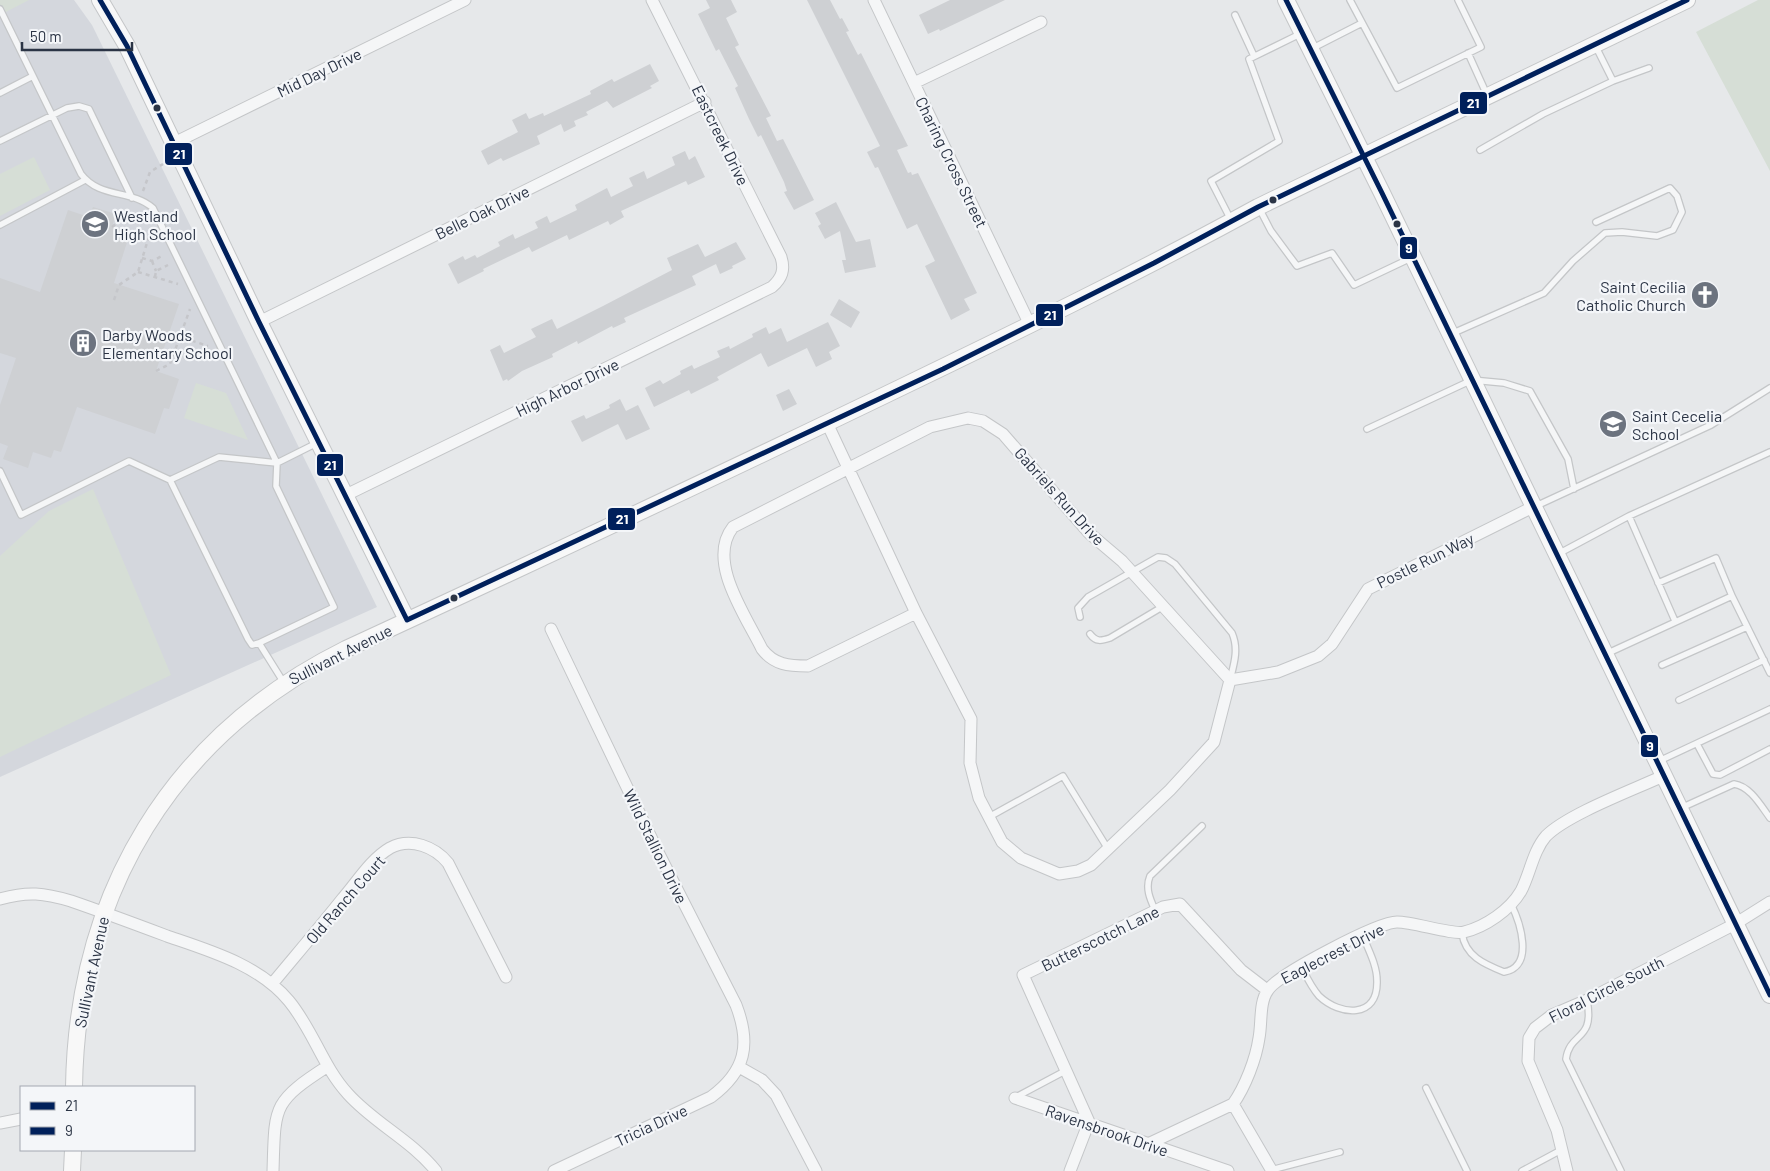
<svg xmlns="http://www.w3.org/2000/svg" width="1770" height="1171" viewBox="0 0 1770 1171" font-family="Barlow,sans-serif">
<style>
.built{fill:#d4d7dd}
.green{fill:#d6ded6}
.building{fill:#ced0d3}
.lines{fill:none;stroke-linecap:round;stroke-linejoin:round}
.lane-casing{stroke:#c4c6c8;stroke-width:8}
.street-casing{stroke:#c4c6c8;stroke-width:13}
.secondary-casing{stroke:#c4c6c8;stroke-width:18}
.path{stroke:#c5c6ca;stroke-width:2.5;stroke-dasharray:4 4;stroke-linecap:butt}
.lane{stroke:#f5f6f7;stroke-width:5.5}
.street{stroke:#f5f6f7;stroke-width:11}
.secondary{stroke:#f8f8f8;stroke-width:16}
.bus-1-casing{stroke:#f4f6f9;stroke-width:9}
.bus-2-casing{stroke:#f4f6f9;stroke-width:9}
.bus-1{stroke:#00205b;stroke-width:5}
.bus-2{stroke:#00205b;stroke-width:5}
.bus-dot{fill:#2b3445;stroke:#f4f6f9;stroke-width:2}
.labels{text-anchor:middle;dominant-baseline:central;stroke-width:4.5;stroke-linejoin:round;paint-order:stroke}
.street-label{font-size:16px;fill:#2b3445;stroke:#f4f6f9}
.poi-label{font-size:16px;fill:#2b3445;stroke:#f4f6f9;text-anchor:start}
.line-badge{stroke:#f4f6f9;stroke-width:2}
.badge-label{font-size:14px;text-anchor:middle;font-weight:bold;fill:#fff}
</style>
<rect width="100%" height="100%" fill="#e6e8ea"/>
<!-- built -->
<path class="built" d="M0 0H74L92 25 377 607 0 777Z"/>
<!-- green -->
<path class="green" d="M0 0H29L0 15Z
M1758 0H1770V171L1696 32Z
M34 157 50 190 0 216V174Z
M196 383 226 393 248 440 184 418Z
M93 489 171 675 0 757V556L49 511Z"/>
<!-- building -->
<path class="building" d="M706 0H731L737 12 726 18 739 45 735 47 771 116 766 118 777 141 783 139 814 200 794 210 784 192 787 191 784 182 761 135 758 137 749 119 735 88 738 86 719 49 716 51 698 14 710 8Z
M807 0H830L840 19 842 18 849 31 846 32 858 55 861 53 908 146 897 150 908 173 911 172 912 175 918 173 977 293 964 299 970 310 951 320 925 266 935 261 917 224 907 229 878 167 875 168 867 152 880 146Z
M950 0H1005L940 31 939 29 928 34 919 15Z
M650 64 659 81 650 86 652 88 613 108 607 101 586 112 588 115 574 121 576 126 564 132 561 124 537 136 540 144 503 161 501 158 488 165 481 151 518 132 512 120 526 113 529 119 543 113 544 116 591 94 590 91 612 79 614 82Z
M685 151 689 160 695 156 705 177 688 185 686 181 621 211 624 217 610 225 608 221 569 240 567 235 532 252 529 247 483 269 484 271 458 284 448 264 463 256 465 260 475 255 477 258 500 246 498 242 513 234 515 239 538 228 535 222 547 216 550 223 577 210 575 205 607 188 611 197 633 186 629 178 644 171 647 179 675 165 672 157Z
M836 202 856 242 870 239 876 267 845 273 842 260H846L840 231 825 239 818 226 821 224 815 213Z
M93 207 116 214 112 227 130 233 114 283 179 304 156 371 179 379 169 409 164 408 155 434 77 407 61 452 54 450 51 458 33 452 28 468 3 459 8 446 0 443V405L16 358 0 353V278L40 292 68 210 89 217Z
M736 242 746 259 732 266 733 268 720 274 716 264 692 276 696 285 624 318 626 322 613 328 612 326 578 344 577 341 552 354 553 357 522 371 508 381 507 379 503 381 490 350 500 345 504 353 536 337 531 329 552 319 557 329 603 306 672 270 667 258 698 244 705 257Z
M839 299 860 312 851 328 830 315Z
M828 322 840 346 829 352 832 359 816 367 807 348 768 367 761 353 717 377 719 380 691 394 689 390 654 407 645 388 660 380 663 384 681 374 680 371 692 365 694 369 720 357 717 351 729 346 730 349 753 337 752 334 766 327 769 334 781 328 787 342Z
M789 389 797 404 783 411 776 395Z
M620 399 626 411 638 405 650 429 626 440 618 424 582 442 571 421 584 415 586 419 610 408 609 405Z"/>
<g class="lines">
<defs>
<path id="lane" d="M1350 0 1397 88 1481 47 1458 0
M0 9 81 174C100 199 131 189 153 208L277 463 276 486 334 607 259 643 284 683
M1235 15 1254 56
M1595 45 1613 81
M1313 48 1362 23
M1468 53 1487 95
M0 93 33 76
M0 141 67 108 79 106 89 109 132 198
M1480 150 1543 114 1613 81 1649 68
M1259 208 1271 231 1297 266 1332 253 1354 285 1411 258
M1231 220 1211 181 1279 141 1249 59 1300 34
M0 225 85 180
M1451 334 1544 293 1573 261 1605 233 1622 232 1657 236 1673 230 1682 212 1677 196 1670 188 1596 222
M1367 429 1472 380 1504 383 1530 391 1568 459 1574 489
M0 471 21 515 129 461 170 480
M1536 506 1711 425 1770 388
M1629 516 1675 621
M1558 554 1629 516 1770 452
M1658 583 1716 558 1732 596
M1080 617 1078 608 1088 597 1158 557 1166 558 1175 564 1232 633C1239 649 1234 664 1230 680
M1090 634C1096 642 1101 641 1110 638L1162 607
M259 643 252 645 248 639 170 480 219 457 277 463 317 443
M1606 654 1732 596 1770 673
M1662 665 1747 627
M1679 700 1764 660
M1697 744 1713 774 1720 775 1770 749
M1659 761 1770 709
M1681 808 1734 784C1750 786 1761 806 1770 818
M989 817 1063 776 1108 849
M1155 910C1150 899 1145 888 1150 876L1202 826
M1462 933C1465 956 1484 964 1504 972 1535 967 1520 922 1511 904
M1301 966C1306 976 1311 987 1319 996 1340 1016 1378 1019 1377 981 1377 965 1368 949 1362 934
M1587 1000C1595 1042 1570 1031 1566 1059L1621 1171
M1426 1088 1467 1171
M1016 1097 1065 1071
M1271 1170 1340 1152
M1522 1171 1563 1149"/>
<path id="street" d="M874 0 1030 325
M914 83 1041 22
M172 144 465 0
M259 322 705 102
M827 423 916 613 971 719 970 763 979 798 1002 842 1021 858 1059 874 1078 871 1091 865 1170 790 1214 742 1230 680 1122 561 1089 533 1003 434 983 421 968 418 930 427 733 527C706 561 746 616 762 649 774 665 789 666 808 666L916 613
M346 495 772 287C782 278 785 270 781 257L652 0
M551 629 659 854 736 1005C751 1044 746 1071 711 1097L554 1171
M1230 680 1278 672 1318 656 1332 644 1368 589 1533 507
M0 899C28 891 44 893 71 901 103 912 135 924 167 936 211 951 259 965 289 1001 313 1030 323 1067 348 1094 374 1123 411 1140 436 1171
M272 984C296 955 320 927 343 898 357 882 371 859 390 848 411 837 435 847 448 863L506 977
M739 1067 762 1080 776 1095 816 1171
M1015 1098 1228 1171
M1233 1104 1272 1171
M1089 1122 1023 975 1163 907 1180 904 1241 970 1267 990
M0 1123 21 1119
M1146 1145 1233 1104C1245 1087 1256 1059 1259 1038 1262 1023 1259 1002 1268 990 1278 974 1378 922 1397 922 1414 922 1452 935 1464 932 1485 927 1510 910 1521 891 1530 874 1533 851 1546 836 1568 814 1633 790 1663 776
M273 1171C275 1106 272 1102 328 1066
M1070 1171 1089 1122
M1567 1171 1557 1130 1528 1061 1529 1038 1535 1028 1552 1015 1587 1000 1735 924 1770 902"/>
<path id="secondary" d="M100 0 127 46 259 322 407 620
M1286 0 1382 193 1770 995
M74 1087C77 893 171 736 346 649 534 562 722 474 908 384 1026 327 1143 270 1258 207L1687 0
M72 1171 73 1150"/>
</defs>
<!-- lane casing -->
<use href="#lane" class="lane-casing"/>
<!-- street casing -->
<use href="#street" class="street-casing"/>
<!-- secondary casing -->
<use href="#secondary" class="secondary-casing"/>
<!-- path -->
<path class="path" d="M143 191 150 172 163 164
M112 227 121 220 125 210
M142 258 152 261 164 255
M152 261 156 271
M138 272 178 284
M155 277 156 271 168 265
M114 300 119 285 138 272 151 230
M169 333 208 346
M156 371 170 364 190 309"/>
<!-- lane -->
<use href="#lane" class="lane"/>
<!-- street -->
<use href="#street" class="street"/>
<!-- secondary -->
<use href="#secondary" class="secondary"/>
<defs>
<path id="bus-1" d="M100 0 127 46 259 322 407 620
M407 620 943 369 1154 263 1258 207 1687 0"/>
<path id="bus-2" d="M1286 0 1382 193 1770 995"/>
</defs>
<!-- bus-1 casing -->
<use href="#bus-1" class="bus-1-casing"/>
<!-- bus-2 casing -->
<use href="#bus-2" class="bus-2-casing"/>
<!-- bus-1 -->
<use href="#bus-1" class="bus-1"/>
<!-- bus-2 -->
<use href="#bus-2" class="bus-2"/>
</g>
<!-- icons -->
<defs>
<symbol id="school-disc" viewBox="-11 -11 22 22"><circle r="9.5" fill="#6c737f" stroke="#f4f6f9"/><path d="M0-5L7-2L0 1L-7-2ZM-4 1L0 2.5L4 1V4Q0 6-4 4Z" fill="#fff"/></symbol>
<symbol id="church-disc" viewBox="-11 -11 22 22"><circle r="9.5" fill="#6c737f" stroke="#f4f6f9"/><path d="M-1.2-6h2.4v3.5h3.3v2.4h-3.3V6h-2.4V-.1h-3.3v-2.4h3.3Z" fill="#fff"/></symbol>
<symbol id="building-disc" viewBox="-11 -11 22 22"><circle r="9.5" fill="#6c737f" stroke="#f4f6f9"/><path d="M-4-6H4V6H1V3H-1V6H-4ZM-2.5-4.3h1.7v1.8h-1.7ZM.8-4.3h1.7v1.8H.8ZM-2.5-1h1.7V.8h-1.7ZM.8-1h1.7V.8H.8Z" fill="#fff"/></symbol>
</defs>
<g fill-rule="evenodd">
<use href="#school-disc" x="79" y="208" width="32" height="32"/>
<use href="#church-disc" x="1689" y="279" width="32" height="32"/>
<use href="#building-disc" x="67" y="327" width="32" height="32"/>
<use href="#school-disc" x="1597" y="408" width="32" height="32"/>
</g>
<!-- markers -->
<g class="bus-dot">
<circle cx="157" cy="108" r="4.5"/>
<circle cx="1273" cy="200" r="4.5"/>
<circle cx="1397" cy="224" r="4.5"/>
<circle cx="454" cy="598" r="4.5"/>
</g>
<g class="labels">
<!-- street labels -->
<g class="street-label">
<text transform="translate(319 72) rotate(-26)">Mid Day Drive</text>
<text transform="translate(721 135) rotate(64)">Eastcreek Drive</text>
<text transform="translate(952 162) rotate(64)">Charing Cross Street</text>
<text transform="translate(482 212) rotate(-26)">Belle Oak Drive</text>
<text transform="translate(567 387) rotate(-26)">High Arbor Drive</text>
<text transform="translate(1060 496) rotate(48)">Gabriels Run Drive</text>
<text transform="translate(1425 560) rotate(-26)">Postle Run Way</text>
<text transform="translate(340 654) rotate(-27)">Sullivant Avenue</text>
<text transform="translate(656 846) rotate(64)">Wild Stallion Drive</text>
<text transform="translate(345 899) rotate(-49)">Old Ranch Court</text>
<text transform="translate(1100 938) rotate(-26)">Butterscotch Lane</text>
<text transform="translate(1332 953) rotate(-27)">Eaglecrest Drive</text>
<text transform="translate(91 972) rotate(-78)">Sullivant Avenue</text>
<text transform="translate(1606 989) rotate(-27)">Floral Circle South</text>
<text transform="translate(651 1125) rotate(-25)">Tricia Drive</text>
<text transform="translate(1107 1130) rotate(19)">Ravensbrook Drive</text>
</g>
<!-- poi labels -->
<g class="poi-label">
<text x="114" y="215">Westland<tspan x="114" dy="18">High School</tspan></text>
<text x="1686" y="286" text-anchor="end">Saint Cecilia<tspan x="1686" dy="18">Catholic Church</tspan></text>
<text x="102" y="334">Darby Woods<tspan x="102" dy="18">Elementary School</tspan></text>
<text x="1632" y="415">Saint Cecelia<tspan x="1632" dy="18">School</tspan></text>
</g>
</g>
<g class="line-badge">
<rect x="1459" y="91" width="29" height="24" rx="5" fill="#00205b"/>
<rect x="164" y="142" width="29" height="24" rx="5" fill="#00205b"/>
<rect x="1399" y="236" width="19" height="24" rx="5" fill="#00205b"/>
<rect x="1035" y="303" width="29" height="24" rx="5" fill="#00205b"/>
<rect x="316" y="453" width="28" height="24" rx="5" fill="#00205b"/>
<rect x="607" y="507" width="29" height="24" rx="5" fill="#00205b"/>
<rect x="1640" y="734" width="19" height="24" rx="5" fill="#00205b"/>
</g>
<g class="badge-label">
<text x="1473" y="108">21</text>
<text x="179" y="159">21</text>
<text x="1409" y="253">9</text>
<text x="1050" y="320">21</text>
<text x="330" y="470">21</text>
<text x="622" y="524">21</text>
<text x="1650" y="751">9</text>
</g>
<!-- legend -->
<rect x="20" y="1086" width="175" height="65" fill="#f4f6f9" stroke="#a4a8b1"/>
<rect x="30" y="1102" width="25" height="8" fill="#00205b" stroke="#a4a8b1"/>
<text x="65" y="1111" font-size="15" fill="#2b3445">21</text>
<rect x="30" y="1127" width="25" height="8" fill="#00205b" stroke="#a4a8b1"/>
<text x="65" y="1136" font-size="15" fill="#2b3445">9</text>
<!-- scale -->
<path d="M22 42v8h110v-8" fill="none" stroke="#2b3445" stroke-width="2.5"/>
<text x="30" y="42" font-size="15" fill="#2b3445" stroke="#f4f6f9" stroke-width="4" paint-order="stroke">50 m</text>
</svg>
